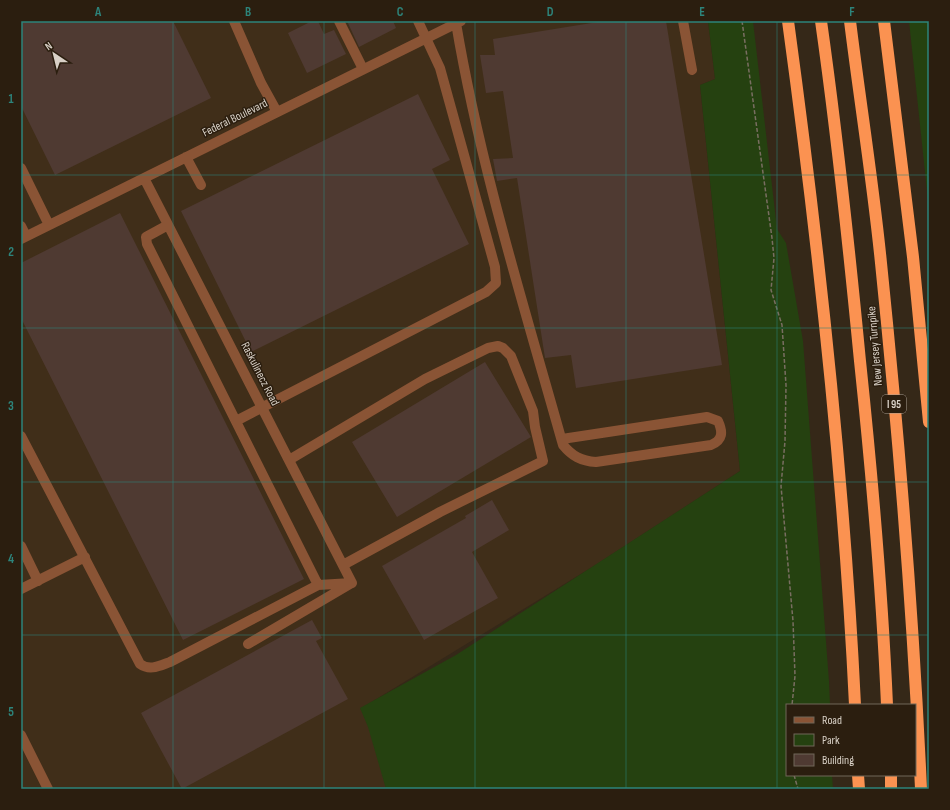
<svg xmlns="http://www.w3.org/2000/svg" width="950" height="810" viewBox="0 0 950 810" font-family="'Sofia Sans Condensed',sans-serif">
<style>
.built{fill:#402e19}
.green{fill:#254110}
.building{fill:#4f3a32}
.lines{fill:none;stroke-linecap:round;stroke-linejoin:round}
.path{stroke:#796e61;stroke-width:1.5;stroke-dasharray:4 2;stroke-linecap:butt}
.minor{stroke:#8a5435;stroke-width:10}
.highway{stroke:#fb9251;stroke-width:12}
.grid{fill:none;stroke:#2d847b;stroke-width:1;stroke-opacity:0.55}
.labels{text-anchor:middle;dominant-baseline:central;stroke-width:3;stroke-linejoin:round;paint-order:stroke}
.shield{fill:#2b1e0f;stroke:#a59b90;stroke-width:1}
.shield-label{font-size:11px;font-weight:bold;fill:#d9d1c7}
.street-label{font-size:12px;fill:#d9d1c7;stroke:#2b1e0f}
.neatline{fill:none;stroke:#2d847b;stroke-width:1.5}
.grid-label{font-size:13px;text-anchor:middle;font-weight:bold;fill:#2d847b}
</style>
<rect width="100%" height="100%" fill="#352818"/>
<!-- built -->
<path class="built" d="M21 21H708L715 79 700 85 740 471 597 564 360 709 617 789H21Z"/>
<!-- green -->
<path class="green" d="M708 21H753L777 229 786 243 803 341 829 681 830 705H787V775H832L833 789H386L368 727 360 708 456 655 740 471 700 85 715 79Z
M909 21H929V210Z"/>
<!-- building -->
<path class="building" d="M21 21H173L211 98 55 175 21 106Z
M312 21H318L324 34 334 30 346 54 307 73 288 33Z
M347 21H393L396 28 359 47Z
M604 21H666L722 365 576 388 571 355 545 358 517 178 497 181 493 159 513 158 503 91 486 93 480 55H495L493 39Z
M418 94 450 160 432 169 469 244 251 352 181 211Z
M120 213 304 579 183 640 21 318V263Z
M485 362 531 437 397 517 352 442Z
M492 500 509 530 472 552 498 598 424 640 382 566 466 518 465 516Z
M312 620 322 638 316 641 348 699 182 789 141 713Z"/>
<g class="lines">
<!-- path -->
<path class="path" d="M742 21 772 238 774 258 771 290 782 325 786 385 785 441 781 486 793 621 795 676 792 705
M794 775 798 789"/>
<!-- minor -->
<path class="minor" d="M234 21 261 83 277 112
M339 21 363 69
M683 21 692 70
M456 23C480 166 524 306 563 445 572 456 581 461 596 462L711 445C723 440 723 432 718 421L707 417 562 439
M186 157 201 185
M21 168 49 225
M144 178 352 583
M168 225 146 237 147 244 318 585
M21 226 26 236
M21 239 461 21
M236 421 486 292 496 283 495 267 440 68 418 21
M21 436 140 664C150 671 159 666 170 662L318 585 352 583
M289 460 425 379 488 348 498 346 503 348 511 356 533 411 535 427 543 461 440 512 343 565
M21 546 38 581
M21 589 85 557
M248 644 350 584
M21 735 48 789"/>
<!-- highway -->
<path class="highway" d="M788 21C819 248 844 476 855 705
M821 21C837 134 849 247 860 361 872 475 882 590 887 705
M850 21C860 102 873 182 881 263 899 438 913 613 921 789
M884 21 913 257 929 422
M858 775 859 789
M891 775V789"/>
</g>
<!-- grid -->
<path class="grid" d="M173 21V789M324 21V789M475 21V789M626 21V789M777 21V789M21 175H929M21 328H929M21 482H929M21 635H929"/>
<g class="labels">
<!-- shield labels -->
<rect class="shield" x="882" y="395" width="24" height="18" rx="3"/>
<g class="shield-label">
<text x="894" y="404">I 95</text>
</g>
<!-- street labels -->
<g class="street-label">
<text transform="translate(235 118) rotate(-26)">Federal Boulevard</text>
<text transform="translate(875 346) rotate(-95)">New Jersey Turnpike</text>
<text transform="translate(260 374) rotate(63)">Raskulinecz Road</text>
</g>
</g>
<!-- border -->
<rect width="950" height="810" fill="none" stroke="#2b1e0f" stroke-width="44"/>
<!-- legend -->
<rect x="786" y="704" width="130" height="72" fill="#2b1e0f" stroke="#716659"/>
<rect x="794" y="717" width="20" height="6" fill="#8a5435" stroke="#716659"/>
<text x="822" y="724" font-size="12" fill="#d9d1c7">Road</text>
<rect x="794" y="734" width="20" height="12" fill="#254110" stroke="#716659"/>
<text x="822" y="744" font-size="12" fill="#d9d1c7">Park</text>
<rect x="794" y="754" width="20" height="12" fill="#4f3a32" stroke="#716659"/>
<text x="822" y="764" font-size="12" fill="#d9d1c7">Building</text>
<!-- north arrow -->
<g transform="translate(54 54) rotate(325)" stroke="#2b1e0f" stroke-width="3" paint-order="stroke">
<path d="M0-3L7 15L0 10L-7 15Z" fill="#d9d1c7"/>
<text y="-6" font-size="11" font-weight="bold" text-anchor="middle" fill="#d9d1c7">N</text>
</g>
<rect x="22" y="22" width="906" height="766" class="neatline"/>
<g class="grid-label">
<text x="98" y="16">A</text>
<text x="248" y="16">B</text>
<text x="400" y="16">C</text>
<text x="550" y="16">D</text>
<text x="702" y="16">E</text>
<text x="852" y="16">F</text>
<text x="11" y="103">1</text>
<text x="11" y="256">2</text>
<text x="11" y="410">3</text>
<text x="11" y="563">4</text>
<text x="11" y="716">5</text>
</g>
</svg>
